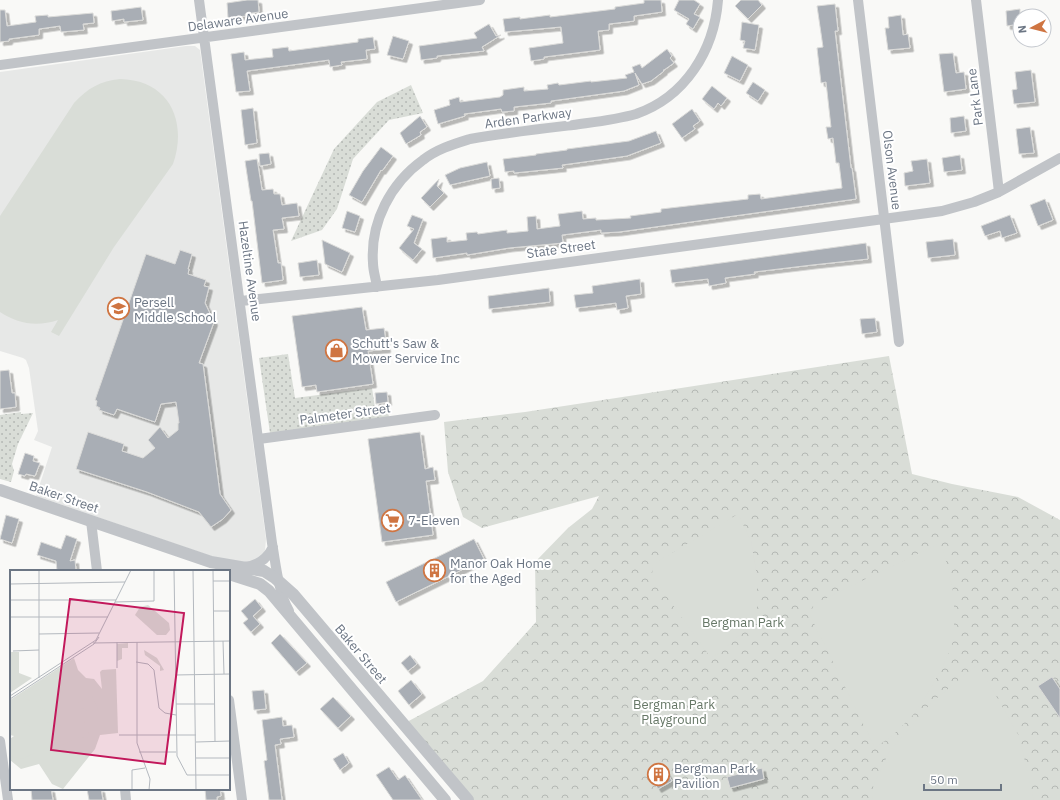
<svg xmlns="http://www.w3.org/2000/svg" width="1060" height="800" viewBox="0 0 1060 800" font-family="'IBM Plex Sans',sans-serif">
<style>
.built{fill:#e7e8e7}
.grass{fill:url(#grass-dots)}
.forest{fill:url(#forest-crowns)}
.garden{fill:#d9ddd7}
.building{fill:#a9aeb5;stroke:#dbdbd9;filter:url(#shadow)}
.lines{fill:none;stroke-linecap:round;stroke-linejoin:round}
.minor{stroke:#c1c4c8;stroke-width:10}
.tertiary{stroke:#c1c4c8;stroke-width:12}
.labels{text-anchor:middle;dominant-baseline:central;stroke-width:4;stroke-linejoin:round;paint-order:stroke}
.street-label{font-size:13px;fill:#6c7684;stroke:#fff}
.poi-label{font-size:13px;fill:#6c7684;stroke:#fff;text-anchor:start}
.park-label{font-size:13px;fill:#676;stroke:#fff}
.inset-road{fill:none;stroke:#b4b9bf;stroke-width:1}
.view{fill:#c2185b;fill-opacity:0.15;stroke:#c2185b;stroke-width:2}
.inset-edge{fill:none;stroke:#6c7684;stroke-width:2}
</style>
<defs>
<pattern id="grass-dots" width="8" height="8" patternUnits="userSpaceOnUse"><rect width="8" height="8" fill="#d9ddd7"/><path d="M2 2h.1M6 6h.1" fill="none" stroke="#b4b8b4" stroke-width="1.8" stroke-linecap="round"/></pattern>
<pattern id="forest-crowns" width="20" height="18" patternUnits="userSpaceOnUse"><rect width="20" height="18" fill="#d9ddd7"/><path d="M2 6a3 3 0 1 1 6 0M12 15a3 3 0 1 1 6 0" fill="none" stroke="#b4b8b4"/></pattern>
<filter id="shadow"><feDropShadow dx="3.5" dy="3.5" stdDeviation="0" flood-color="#0004"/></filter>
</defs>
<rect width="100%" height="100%" fill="#f9f9f7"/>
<!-- built -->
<path class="built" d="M186 46H195L200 50 266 539 265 550 260 559 240 566 36 496 52 447 34 440 38 431 29 368 26 360 23 358 0 351V72Z"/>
<!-- grass -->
<path class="grass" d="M411 85 423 113 389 120 353 159 337 209 322 230 291 241 334 149 377 102Z
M288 354 295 398 372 388 375 408 387 406 389 417 270 433 259 358Z
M21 412V414L33 413 18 444 12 464 14 471 11 482 0 479V415Z"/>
<!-- forest -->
<path class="forest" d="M889 356 912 474 952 484 1018 497 1060 520V800H470L405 723 483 681 536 622 535 562 568 528 592 509 599 496 482 528 463 517 448 472 444 422 525 412Z"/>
<!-- garden -->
<path class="garden" d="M120 79C169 80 188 121 173 164L114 247 59 336 51 332 58 320C37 327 18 324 0 312V216L74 103C88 88 100 81 120 79Z
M738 514 751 541 757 576V607L745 630 722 651 711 658 652 576 653 564Z
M940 543 947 564 954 596V639L943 666 928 693 913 715 893 735 875 748 810 615 814 604Z
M978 664 1019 736 1034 800H872L873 787 889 752 931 703Z"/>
<!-- building -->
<path class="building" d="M247 0H258L259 12 245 14 246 16 228 18 227 3Z
M644 0H661L662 12 634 16V21L609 24V30L598 31 600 50 544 57V59L531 61 529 48 563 43 561 27 505 32 503 19 520 17V19L550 15V17L615 9V7L644 3Z
M679 0H694L700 4 694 14 700 17 693 29 686 24 689 19 674 10Z
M741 0H758L762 5 748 19 735 6Z
M835 4 838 31H835L851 168H852L856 199 619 232 601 233V230L562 235 563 243 509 248 467 255V253L433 258 431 239 447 237V242L467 240 466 233 477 232 478 234 507 230V233L528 231 527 217 536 216 537 229 560 226 558 214 582 211 583 219 596 218V220L631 218 630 216 661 212V209L748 199V195L760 194 761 199 842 188 839 163H836L833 138 828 139 826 127H831L826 82 821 83 817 48 823 47 817 6Z
M141 7 143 20 124 22V19L112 21 111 11Z
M1020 9V24L1007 26 1006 11Z
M0 10H5L7 26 36 22 35 16 48 15V17L93 13 94 23 83 24 84 30 61 32 60 26 39 29V35L9 39V41L0 42Z
M901 15 903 35 908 34 910 48 888 50 885 28H889L888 17Z
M742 22 759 25 755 50 743 48 745 41 740 40Z
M489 24 496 36 501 35 482 47 484 51 437 56V58L421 60 419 46 477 38 474 33Z
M393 36 409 41 403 59 387 55Z
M373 37 375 49 366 50 367 59 341 62 342 65 330 67 329 60 247 71 250 91 236 92 231 54 244 52 245 60 273 57 272 49 288 47 289 51 358 42V39Z
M667 49 672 56 670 58 674 63 664 70H663L664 71 651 81 642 84 635 73 639 85 624 91 551 101V103L514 107V111L502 112 501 109 464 114 465 116 438 124 434 110 450 105 449 100 459 97 460 102 500 97 503 95V90L524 87V91L548 89 547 85 558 83 559 85 591 81V82L627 78 625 75 634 72 632 67 640 64 642 68Z
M953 53 956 73 964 72 966 89 944 92 939 54Z
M732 56 748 65 740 81 724 73Z
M1031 70 1035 102 1014 104 1012 90 1017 89 1015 72Z
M753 82 765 90 758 101 746 93Z
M712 86 727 98 721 106 718 103 714 109 702 99Z
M253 108 257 143 245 145 241 110Z
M692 109 700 121 693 126 695 129 682 138 672 124Z
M420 116 427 127 420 132 421 135 406 144 400 133Z
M964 116 966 131 951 133 950 118Z
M1030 127 1034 153 1019 154 1016 129Z
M656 131 661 143 627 156 562 165 563 168 514 173V171L505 172 503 159 536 155V154L567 150V149L629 141Z
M381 147 393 156 382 171 381 170 362 202 349 195 363 171Z
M269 153 271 164 260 166 259 154Z
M960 155 962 170 944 172 942 158Z
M257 159 262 190 273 189 274 194H280L282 205 297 203 299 216 282 218 284 229 273 230 278 263H281L283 280 262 283 252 201H251L245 161Z
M927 159 930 183 905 186 904 173 913 171 911 161Z
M487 162 490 176 450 185 445 175 460 168Z
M499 178 500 188 492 189 491 179Z
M439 179 437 186 444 193 430 207 421 198Z
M1045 199 1053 220 1038 226 1030 205Z
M347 211 360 216 355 232 342 228Z
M412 215 423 219 414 243 422 249 413 260 399 248 414 229 407 226Z
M1010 215 1017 233 1002 238 1000 231 985 236 981 226Z
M953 239 955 255 928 258 926 242Z
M322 240 350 253 342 272 325 264Z
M866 243 868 259 812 265 754 272 755 274 725 278 726 283 709 286 708 279 672 283 670 270Z
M180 250 192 254 188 269H189L188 274 206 280 204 286 209 287 205 303 214 322 199 363 203 364 220 494 231 510 223 519 211 527 199 512 147 492 76 469 88 432 124 444 122 451 143 458 155 448 148 440 160 427 168 438 178 430V423H179L176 402 161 404 155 422 117 409 114 415 99 410 100 408 96 406 97 401 95 400 146 254 175 264Z
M317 260 319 275 300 277 298 263Z
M640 279 641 294 626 296 628 308 617 310 616 303 576 308 574 295 593 293 592 286Z
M549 288 550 302 489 309 488 296Z
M362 307 366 330 384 328 387 349 368 351 373 384 317 392 316 385 302 387 292 316Z
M875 318 877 332 862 334 860 319Z
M9 370 12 393H15L16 407 0 409V371Z
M387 392 388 402 376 404 375 393Z
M420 432 425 469 433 467 435 480 426 481 433 535 382 542 368 439Z
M25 453 34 456 33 461 40 463 35 476 26 474 25 476 18 474Z
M6 515 19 519 12 543 0 539Z
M66 535 77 539 70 561 75 560 76 571H57L56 561 37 555 41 542 61 549Z
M474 539 484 559 396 602 386 582Z
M255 599 262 608 253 616 260 624 251 632 243 623 248 619 241 611Z
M280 634 307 663 296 672 271 643Z
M410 655 417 664 408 671 401 663Z
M1052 677 1060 689V718L1038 686Z
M411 680 422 694 409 705 398 691Z
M264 690 266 709 254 710 252 691Z
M333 697 351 716 338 728 320 709Z
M282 717 283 726 292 725 294 737 280 739 281 744 275 745 282 800H269L264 761 267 760 262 720Z
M343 753 349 763 340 770 333 759Z
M660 762 672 781 658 789 647 770Z
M389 767 398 780 405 775 422 800H393L376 775Z
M762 768 764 779 730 788 727 777Z
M31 789H51L53 800H32Z
M87 789H101L103 800H89Z
M205 789H220L221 796 217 797V800H206Z"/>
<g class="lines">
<!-- minor -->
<path class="minor" d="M199 0 272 543C276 565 278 591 289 611
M858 0 899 342
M976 0 999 192
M0 65 480 0
M377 287C376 279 373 271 373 263 370 222 391 183 423 160 437 149 454 144 470 139 504 133 539 129 573 125 594 122 615 120 636 114 685 97 714 51 718 0
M241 301 438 280 942 211 974 202 999 192 1060 158
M259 439 435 415
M91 521 97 571
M244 567C258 566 267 559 273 547
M229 700 242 800
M0 741 8 800
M125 789 126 800"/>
<!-- tertiary -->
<path class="tertiary" d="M0 490 211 562 264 571 275 578 293 594 468 800
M229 574 260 584 269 591 445 800"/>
</g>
<!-- icons -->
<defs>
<symbol id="school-ring" viewBox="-11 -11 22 22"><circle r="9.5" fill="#fff" stroke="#cf7542" stroke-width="1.5"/><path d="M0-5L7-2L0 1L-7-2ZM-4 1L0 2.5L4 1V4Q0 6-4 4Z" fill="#cf7542"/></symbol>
<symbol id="shop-ring" viewBox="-11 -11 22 22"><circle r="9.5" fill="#fff" stroke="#cf7542" stroke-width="1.5"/><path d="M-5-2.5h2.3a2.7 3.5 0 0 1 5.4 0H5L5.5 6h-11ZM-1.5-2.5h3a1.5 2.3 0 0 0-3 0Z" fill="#cf7542"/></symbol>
<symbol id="supermarket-ring" viewBox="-11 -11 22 22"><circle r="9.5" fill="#fff" stroke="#cf7542" stroke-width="1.5"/><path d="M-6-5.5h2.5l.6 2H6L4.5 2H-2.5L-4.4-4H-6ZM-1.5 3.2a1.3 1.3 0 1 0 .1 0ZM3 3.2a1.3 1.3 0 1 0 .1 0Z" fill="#cf7542"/></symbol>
<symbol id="building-ring" viewBox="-11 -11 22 22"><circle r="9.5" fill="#fff" stroke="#cf7542" stroke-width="1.5"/><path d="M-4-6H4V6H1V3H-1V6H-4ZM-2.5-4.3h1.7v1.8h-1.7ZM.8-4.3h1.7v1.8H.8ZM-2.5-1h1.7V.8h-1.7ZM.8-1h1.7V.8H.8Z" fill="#cf7542"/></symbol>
</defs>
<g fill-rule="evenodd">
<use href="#school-ring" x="106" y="296" width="25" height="25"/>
<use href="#shop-ring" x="324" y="338" width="25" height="25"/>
<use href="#supermarket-ring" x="380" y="508" width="25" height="25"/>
<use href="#building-ring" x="422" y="558" width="25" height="25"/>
<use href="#building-ring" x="646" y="762" width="25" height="25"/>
</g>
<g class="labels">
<!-- street labels -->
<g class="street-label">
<text transform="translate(238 20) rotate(-8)">Delaware Avenue</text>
<text transform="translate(975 97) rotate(-97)">Park Lane</text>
<text transform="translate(528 118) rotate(-8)">Arden Parkway</text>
<text transform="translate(892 170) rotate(83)">Olson Avenue</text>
<text transform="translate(561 249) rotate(-8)">State Street</text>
<text transform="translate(250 271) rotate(82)">Hazeltine Avenue</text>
<text transform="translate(345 414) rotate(-8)">Palmeter Street</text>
<text transform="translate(64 497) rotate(19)">Baker Street</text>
<text transform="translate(361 654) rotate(50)">Baker Street</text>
</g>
<!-- poi labels -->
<g class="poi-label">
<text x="134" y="302">Persell<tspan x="134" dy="15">Middle School</tspan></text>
<text x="352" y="343">Schutt's Saw &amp;<tspan x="352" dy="15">Mower Service Inc</tspan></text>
<text x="408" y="520">7-Eleven</text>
<text x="450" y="563">Manor Oak Home<tspan x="450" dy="15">for the Aged</tspan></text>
<text x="674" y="768">Bergman Park<tspan x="674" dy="15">Pavilion</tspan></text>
</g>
<!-- park labels -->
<g class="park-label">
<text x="743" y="622">Bergman Park</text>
<text x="674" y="704">Bergman Park<tspan x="674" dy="15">Playground</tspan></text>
</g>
</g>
<!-- overview -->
<g transform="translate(10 570)">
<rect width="220" height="220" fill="#f9f9f7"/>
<path d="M118 73V78H112V89L107 91V74ZM134 80 147 88 154 100 150 101V96L135 85Z" fill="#d9ddd7"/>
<path d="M0 82H9V103L22 108 0 123ZM64 88 68 100 76 108 84 109 92 119 90 102 92 100 106 99 108 163 90 165 85 179 53 219 42 214 29 194 11 199 0 190V169L4 166 0 165V130Z" fill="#d9ddd7"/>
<path d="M138 35 159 53 160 60 156 65H147L125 45 130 37ZM24 118H25L32 130 22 132 15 128 13 125ZM82 126 88 139 78 141 71 138 68 133ZM26 136 37 140 26 160 8 149 14 140ZM72 148H73L80 167 66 168 52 154ZM36 152 51 156 62 171 51 175H36ZM10 169 12 170 25 183 12 189 0 186V178Z" fill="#d9ddd7"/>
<path class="inset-road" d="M29 0V108M164 0 167 186 177 205H220M183 0 186 220M203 0 205 172M203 11H220M0 14 115 12M0 30H106M105 32 144 31V0M203 41H220M0 47H98M29 64 89 63M213 71 214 104M107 72V98M127 72V173L140 209 139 220M83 73 220 71M3 81 29 80M126 92 138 94 144 100 149 138 155 143 166 145M165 105 220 104M0 126 86 70 121 0M0 129 84 74 89 67M166 134H204M109 165H186M186 172 220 171M129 182H166M186 188H220M122 220V200L135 198"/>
<path class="view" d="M60 29 174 43 155 194 41 180Z"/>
<rect width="220" height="220" class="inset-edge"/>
</g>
<!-- north arrow -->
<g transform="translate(1032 28) rotate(263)"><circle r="19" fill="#ffffff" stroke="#c4c8ce"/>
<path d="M0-3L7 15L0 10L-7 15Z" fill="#cf7542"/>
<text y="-6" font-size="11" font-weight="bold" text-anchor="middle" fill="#6c7684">N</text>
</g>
<!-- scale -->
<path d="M924 784v6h77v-6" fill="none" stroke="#6c7684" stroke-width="2"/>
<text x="930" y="784" font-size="12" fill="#6c7684" stroke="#ffffff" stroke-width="3" paint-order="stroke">50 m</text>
</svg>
